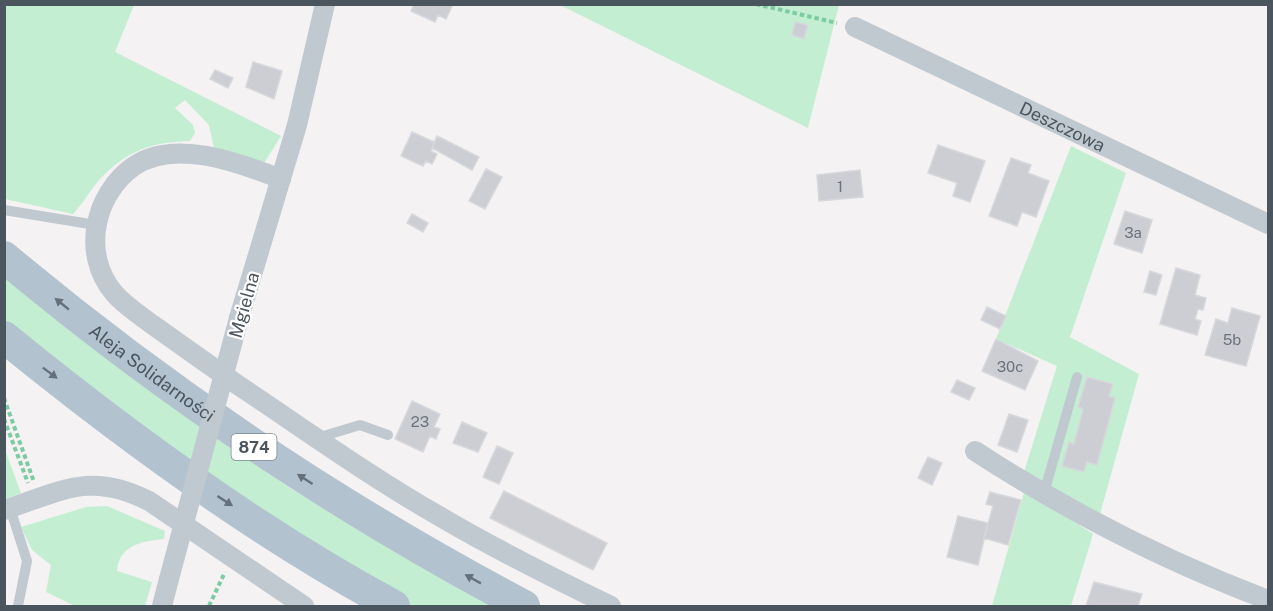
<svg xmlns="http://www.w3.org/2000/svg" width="1273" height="611" viewBox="0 0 1273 611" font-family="'Public Sans',sans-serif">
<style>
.green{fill:#c3eed2}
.building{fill:#ccced4;stroke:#d6d8dc;stroke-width:1.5}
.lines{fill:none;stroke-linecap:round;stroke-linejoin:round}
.path{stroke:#7ccba2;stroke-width:4;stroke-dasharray:4.5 3;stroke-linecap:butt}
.service{stroke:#c0c9cf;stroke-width:10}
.minor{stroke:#c0c9cf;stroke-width:20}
.primary{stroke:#b3c2cf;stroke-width:32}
.minor-bridge{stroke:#c0c9cf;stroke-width:20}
.oneway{fill:#64707a}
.labels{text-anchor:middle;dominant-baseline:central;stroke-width:4.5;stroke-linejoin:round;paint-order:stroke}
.number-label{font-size:15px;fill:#6a737c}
.shield{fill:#fff;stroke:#80888e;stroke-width:1.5}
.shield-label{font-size:16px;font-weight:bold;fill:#4a555e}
.street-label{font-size:18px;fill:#4a555e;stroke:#fff}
</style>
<rect width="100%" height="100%" fill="#f4f2f2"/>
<!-- green -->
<path class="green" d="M5 5H134L115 52 281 136 264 163 214 148 209 125 185 100 175 108 193 125 195 133 190 141C153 142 128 150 102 177 91 188 84 202 73 214L5 199Z
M560 5H839L808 128Z
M1071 146 1126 173 1070 337 1139 374 1100 514 1024 472 1057 366 996 339Z
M4 274 196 424 293 490 494 606H411L257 511 5 322Z
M5 450 21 493 5 499H4Z
M1025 489 1093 534 1071 606H992Z
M107 506 165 531 164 539C142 541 119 545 117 571L152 582 145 606H75L46 592 51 565 32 550 21 527 86 507Z"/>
<!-- building -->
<path class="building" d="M414 4H453L446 19 438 15 435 22 411 11Z
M795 22 808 25 804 39 792 35Z
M253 62 282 71 274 99 246 87Z
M215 70 233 78 228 88 210 79Z
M412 132 434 142 431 151 437 154 432 164 426 161 423 166 401 156Z
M437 136 479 157 472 170 432 148Z
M938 145 985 161 970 202 953 196 957 183 928 173Z
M1011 158 1031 165 1028 173 1049 181 1036 217 1022 212 1017 226 989 216Z
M486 169 502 177 485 209 469 201Z
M860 170 863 197 819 201 817 175Z
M1125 211 1152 220 1142 253 1114 244Z
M412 214 428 223 423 232 407 223Z
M1176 268 1200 275 1195 295 1206 298 1203 310 1198 309 1195 319 1201 321 1197 335 1160 324Z
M1150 271 1162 275 1156 295 1144 292Z
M987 307 1006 316 1000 329 981 320Z
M1232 308 1260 316 1246 366 1205 355 1216 319 1228 323Z
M996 339 1038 361 1025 390 982 371Z
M1087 377 1113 384 1109 396 1115 398 1097 465 1087 462 1084 472 1062 466 1069 442 1074 444 1083 409 1078 407Z
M957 380 975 388 969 400 951 392Z
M412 401 440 414 434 427 440 429 436 439 430 436 423 452 395 439Z
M1009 414 1028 420 1017 452 998 445Z
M462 422 487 433 478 452 453 443Z
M497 446 513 453 499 484 483 477Z
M928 457 942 463 932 485 918 478Z
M504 491 607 543 593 570 490 518Z
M990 492 1021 500 1008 545 984 538 993 506 986 504Z
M958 516 988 523 978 565 947 557Z
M1094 582 1142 594 1138 606H1086Z"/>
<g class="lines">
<!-- path -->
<path class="path" d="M756 4 837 23
M4 398 34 482
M4 419 28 483
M209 606 225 572"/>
<!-- service -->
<path class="service" d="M4 210 96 225
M317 438 360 425 388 435
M1044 493 1077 377
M10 508 27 561 18 606"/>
<!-- minor -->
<g class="minor">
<path id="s1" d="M855 27 1268 224"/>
<path d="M281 179C240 163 175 138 134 166 94 194 81 254 114 293 125 306 140 315 153 325 181 345 209 365 238 385 304 429 369 476 439 516 495 549 553 578 611 606"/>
<path d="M239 318 297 125 325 4"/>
<path d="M975 451C1067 511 1165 561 1268 600"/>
<path d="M4 510C62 491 90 471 149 501L304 606"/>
<path d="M162 606 169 579"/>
</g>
<!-- primary -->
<g class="primary">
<path id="s2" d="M4 257C165 392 339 508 524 606"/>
<path d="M4 337C123 434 260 534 394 606"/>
</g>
<!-- minor-bridge -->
<path class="minor-bridge" d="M169 579 239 318"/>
</g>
<!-- one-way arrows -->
<defs><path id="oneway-solid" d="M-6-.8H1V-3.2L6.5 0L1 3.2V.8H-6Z" transform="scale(1.5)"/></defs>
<g class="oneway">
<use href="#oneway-solid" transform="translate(62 304) rotate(-141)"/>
<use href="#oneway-solid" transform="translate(50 373) rotate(37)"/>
<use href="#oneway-solid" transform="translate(305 479) rotate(-147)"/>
<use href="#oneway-solid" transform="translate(225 501) rotate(33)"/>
<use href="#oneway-solid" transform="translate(473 579) rotate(-151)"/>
</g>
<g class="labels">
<!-- number labels -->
<g class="number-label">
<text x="840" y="186">1</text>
<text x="1133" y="232">3a</text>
<text x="1232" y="339">5b</text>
<text x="1010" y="366">30c</text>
<text x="420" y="421">23</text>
</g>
<!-- shield labels -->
<rect class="shield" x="231.5" y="434" width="45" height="26" rx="4.5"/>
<g class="shield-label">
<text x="254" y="447">874</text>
</g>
<!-- street labels -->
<g class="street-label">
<text stroke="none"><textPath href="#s1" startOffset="230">Deszczowa</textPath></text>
<text transform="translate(244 305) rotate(-74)">Mgielna</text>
<text stroke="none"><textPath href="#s2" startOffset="188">Aleja Solidarności</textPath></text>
</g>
</g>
<!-- border -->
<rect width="1273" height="611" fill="none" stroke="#4a555e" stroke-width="12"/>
</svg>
